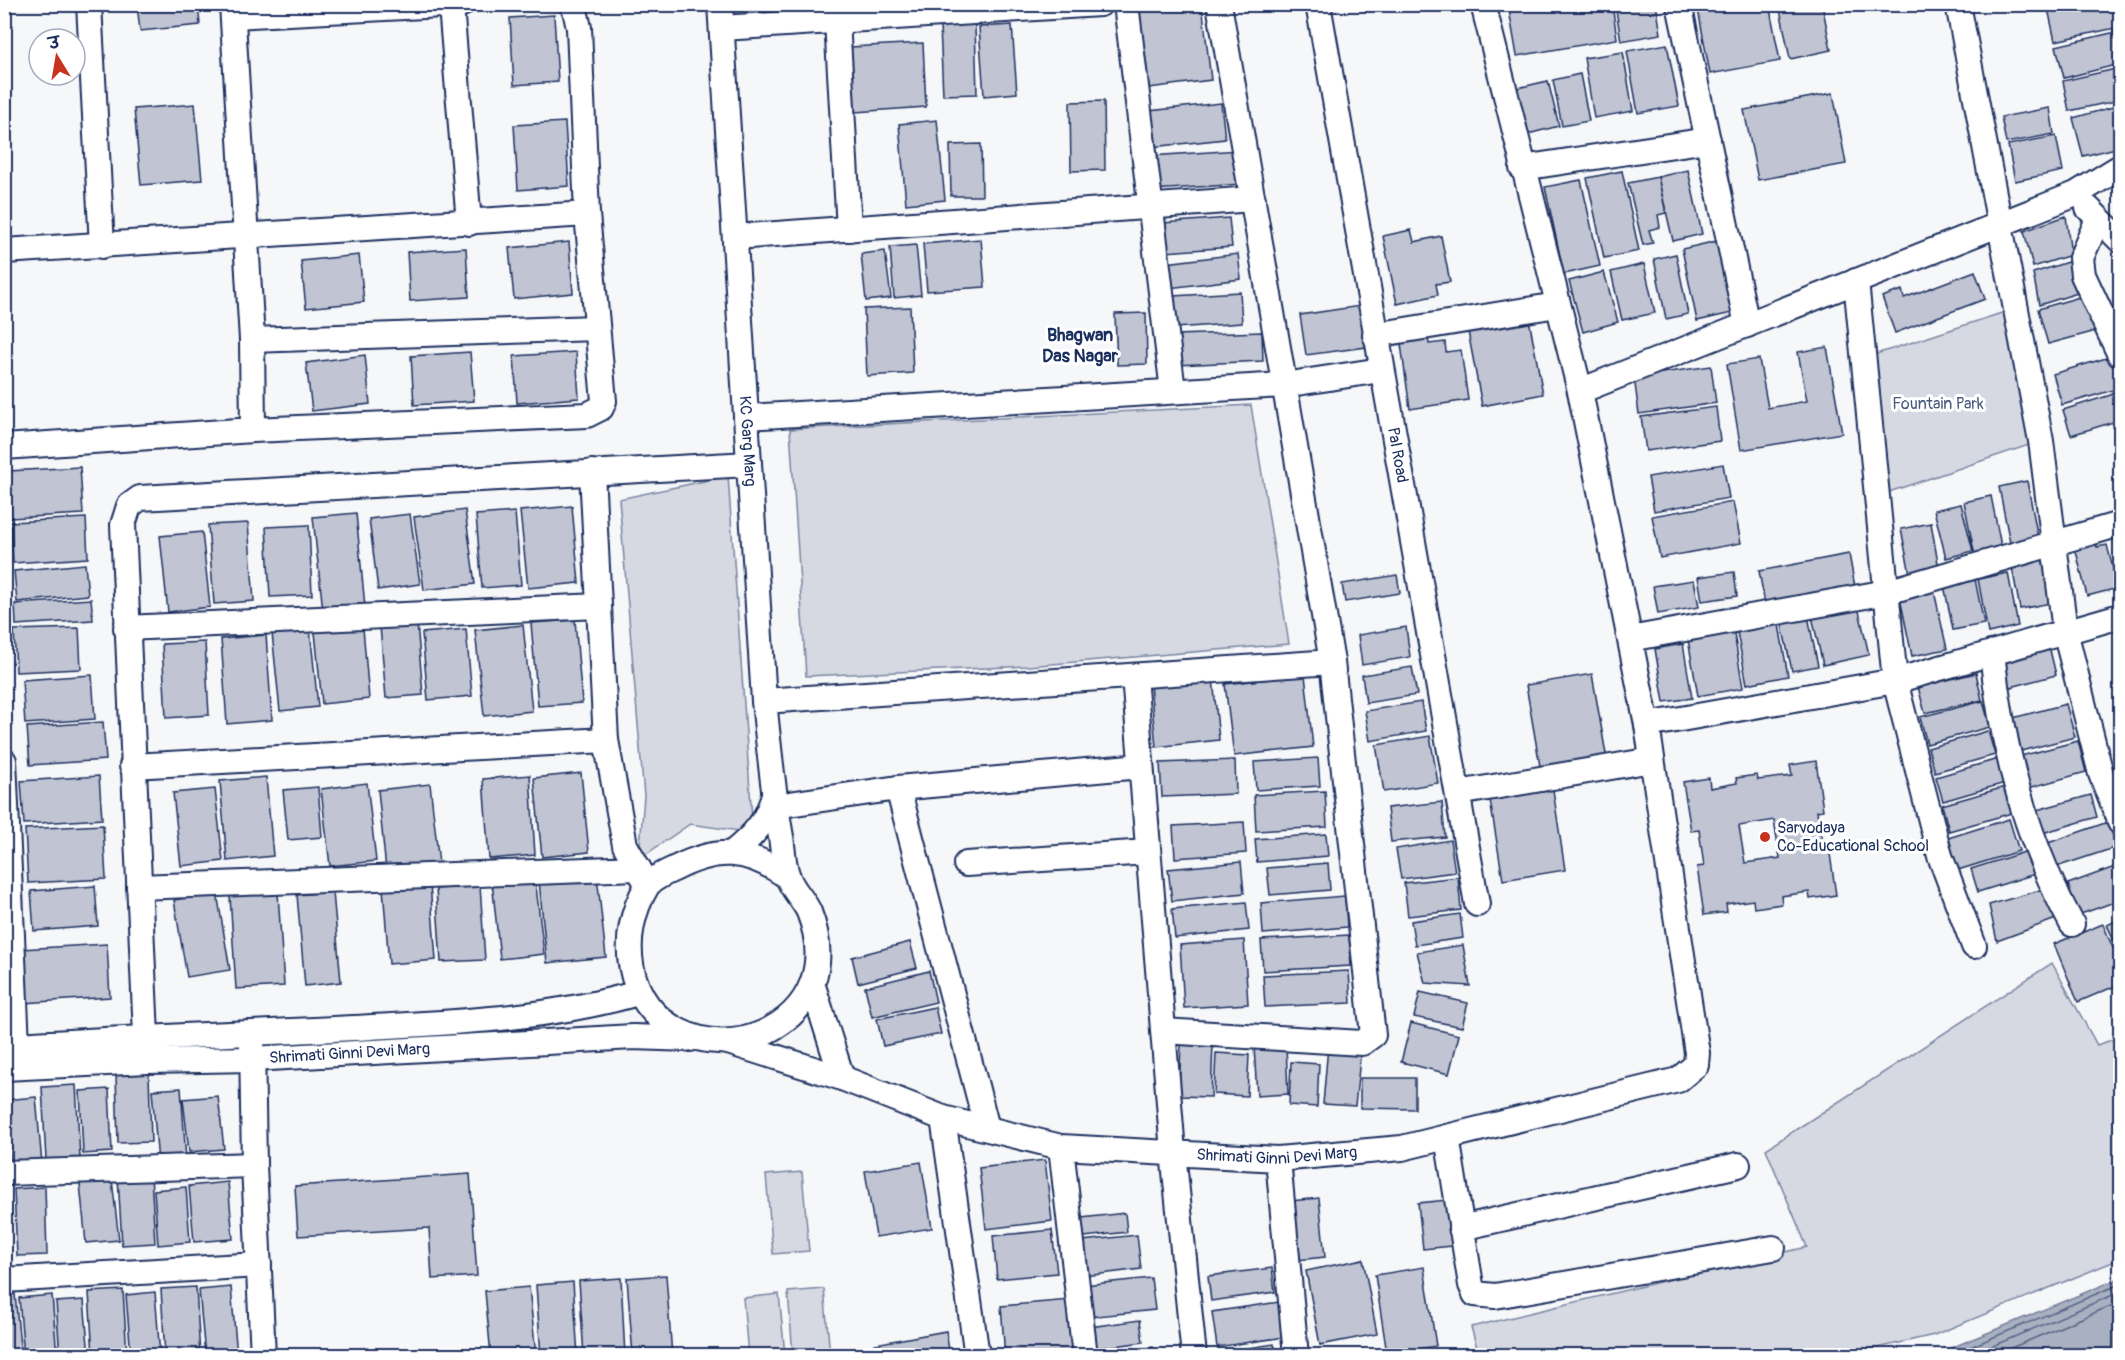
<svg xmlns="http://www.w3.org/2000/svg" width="2125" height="1360" viewBox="0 0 2125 1360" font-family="Pangolin,'Playpen Sans Deva',sans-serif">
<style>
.green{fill:#d6d9e2;stroke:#7884a0;stroke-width:1.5}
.water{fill:#a9b0c1;stroke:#707c99;stroke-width:1.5}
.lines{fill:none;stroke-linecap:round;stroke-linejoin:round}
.shore{stroke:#546386;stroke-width:1.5}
.building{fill:#c0c4d3;stroke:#1b2f5e;stroke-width:1.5;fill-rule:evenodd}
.minor-casing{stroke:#1b2f5e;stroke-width:28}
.minor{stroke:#fff;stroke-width:24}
.poi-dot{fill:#c8321e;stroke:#fff;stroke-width:2}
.labels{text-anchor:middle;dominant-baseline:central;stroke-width:6;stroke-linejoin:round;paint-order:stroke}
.park-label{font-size:16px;fill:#4a5a7f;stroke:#fff}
.street-label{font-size:16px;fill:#1b2f5e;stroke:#fff}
.poi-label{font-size:16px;fill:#1b2f5e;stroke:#fff;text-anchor:start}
.neighbourhood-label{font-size:18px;font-weight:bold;fill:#1b2f5e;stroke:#fff}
</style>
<rect width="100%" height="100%" fill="#f6f7f9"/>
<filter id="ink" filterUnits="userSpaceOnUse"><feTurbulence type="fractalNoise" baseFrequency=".0167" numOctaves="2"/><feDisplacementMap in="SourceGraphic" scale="12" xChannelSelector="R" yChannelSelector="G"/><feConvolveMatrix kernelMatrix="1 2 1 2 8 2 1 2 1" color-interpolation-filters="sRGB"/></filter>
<g filter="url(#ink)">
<!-- green -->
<path class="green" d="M2017 308 2041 441 1877 496 1864 358Z
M1251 405 1289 644 1028 666 806 676 790 429Z
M728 476 753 833 690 824 639 859 644 796 619 499Z
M2052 963 2097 1045 2120 1037V1259L1934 1335 1847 1355H1479L1471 1327 1807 1247 1766 1149Z
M802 1172 809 1251 773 1254 766 1175Z
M824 1289 830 1355H793L788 1292Z
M779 1294 785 1355H748L743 1298Z"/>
<!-- water -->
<path class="water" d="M2120 1278V1355H1915L1946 1350Z"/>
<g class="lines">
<!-- shore -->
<path class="shore" d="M1949 1356 2120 1284
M1969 1356 2120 1292
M1992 1356 2120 1302"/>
</g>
<!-- building -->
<path class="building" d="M137 4H198L200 25 140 31Z
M1190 4H1202L1211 80 1141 89 1132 11Z
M1508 4H1612L1617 39 1517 56Z
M1615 4H1656L1661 34 1621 41Z
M1697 4H1769L1780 61 1710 74Z
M1779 4H1822L1831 50 1790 59Z
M2047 4H2115L2120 27 2055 41Z
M554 15 558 82 514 85 510 18Z
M975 25 977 94 943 95 940 26Z
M1012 25 1017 93 984 96 979 27Z
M2120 31V64L2064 78 2056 46Z
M923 43 926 107 855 112 850 47Z
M1667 44 1679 106 1638 113 1627 51Z
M1623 52 1633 111 1594 118 1584 58Z
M2120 68V100L2069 111 2063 81Z
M1580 74 1589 121 1562 126 1553 80Z
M1548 81 1559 126 1528 134 1517 88Z
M1833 93 1846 164 1758 180 1744 110Z
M1104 101 1105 170 1071 171 1070 102Z
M1221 103 1225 139 1152 147 1149 111Z
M195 104 202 180 141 185 134 109Z
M2120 105V147L2083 156 2073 118Z
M2050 108 2054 134 2006 143 2001 117Z
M937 120 945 200 906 204 899 124Z
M565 122 569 186 518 190 514 125Z
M2056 136 2063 171 2015 181 2008 145Z
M981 144 982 196H951L950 145Z
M1239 150 1242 184 1153 190 1150 156Z
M1688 170 1702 234 1673 241 1658 177Z
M1622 171 1639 251 1604 258 1587 178Z
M1658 177 1666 213 1658 215 1660 227 1649 230 1653 243 1643 245 1628 183Z
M1581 180 1600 266 1564 274 1545 187Z
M2066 216 2071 255 2033 267 2024 231Z
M1229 218 1232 247 1165 252 1163 223Z
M1411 230 1414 242 1441 236 1450 282 1436 284 1438 295 1397 304 1383 236Z
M981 239 985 287 927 291 923 244Z
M1717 241 1732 313 1697 321 1682 249Z
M569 242 573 293 514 299 509 248Z
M916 245 921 295 894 298 890 247Z
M466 248 469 297 410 301 407 252Z
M885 251 891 298 866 301 861 254Z
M1238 254 1241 279 1169 288 1166 263Z
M1676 254 1688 314 1666 319 1654 259Z
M359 255 364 302 306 308 301 261Z
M2074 260 2084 291 2039 305 2033 273Z
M1644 264 1655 313 1622 320 1611 272Z
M1975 271 1985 299 1895 333 1882 297 1902 290 1904 298Z
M1604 272 1618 322 1583 332 1569 281Z
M1240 292 1242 323 1175 328 1173 296Z
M2090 294 2100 330 2048 344 2038 309Z
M1360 306 1366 347 1306 355 1300 315Z
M910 307 913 373 867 376 864 309Z
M1146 313 1147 364 1117 365 1115 314Z
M1528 314 1543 394 1482 406 1467 326Z
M1262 332 1263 361 1176 365 1175 335Z
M1427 332 1429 344 1445 342 1446 352 1461 350 1468 400 1410 409 1400 337Z
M1827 347 1842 433 1741 450 1727 364 1759 359 1768 408 1807 401 1798 352Z
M470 352 474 401 414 405 411 356Z
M576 352 579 398 517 403 514 356Z
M365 355 370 404 312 411 306 363Z
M2113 356 2120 388 2062 405 2053 374Z
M1711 366 1716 403 1639 414 1634 377Z
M2120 392V420L2071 435 2063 410Z
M1716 407 1720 441 1646 451 1641 417Z
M1723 464 1729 498 1654 511 1648 477Z
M80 467 83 514 10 518 8 471Z
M2027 481 2038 538 2010 543 1999 487Z
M1991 496 2003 556 1976 561 1964 502Z
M1733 502 1741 543 1660 558 1652 516Z
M1961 504 1973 551 1946 558 1934 510Z
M572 506 579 583 528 588 520 511Z
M465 510 475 584 424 590 414 517Z
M515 512 521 585 482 588 476 515Z
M356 513 365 607 323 611 313 517Z
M410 514 420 584 378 590 369 519Z
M86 518 88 558 13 563 11 522Z
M248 523 254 601 214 604 208 525Z
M1931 523 1939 569 1910 574 1901 529Z
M309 525 312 595 270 597 266 527Z
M202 532 210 607 168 612 160 536Z
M2095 538 2097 547 2107 545 2118 588 2087 596 2074 543Z
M1849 554 1855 587 1765 604 1759 571Z
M2042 556 2051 603 2020 609 2011 562Z
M85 564 88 595 17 602 14 571Z
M1734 572 1737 596 1702 601 1698 577Z
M2008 573 2018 626 1988 633 1978 579Z
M1397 575 1400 593 1345 602 1342 584Z
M1975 579 1984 624 1953 630 1944 585Z
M1694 580 1699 607 1658 614 1653 586Z
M1934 591 1947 649 1912 656 1900 598Z
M91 599 93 620 16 625 15 604Z
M1857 602 1869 655 1823 665 1811 612Z
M1808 616 1818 666 1792 671 1781 621Z
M1778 619 1788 676 1747 684 1736 627Z
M575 620 582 703 538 706 531 623Z
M417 623 423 695 386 698 380 626Z
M523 625 532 711 484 716 475 630Z
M1406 627 1410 657 1362 665 1358 635Z
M1733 627 1743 688 1698 696 1687 634Z
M79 628 81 669 16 672 14 630Z
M363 628 369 699 322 704 315 632Z
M310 629 318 707 280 711 272 633Z
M466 629 472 696 428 700 422 633Z
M266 635 272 720 227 724 221 639Z
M205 642 209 715 166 718 162 644Z
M1683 644 1692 698 1664 702 1655 649Z
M2050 650 2056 675 2007 688 2000 663Z
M1412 667 1417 695 1366 703 1362 675Z
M1976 673 1982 700 1925 713 1918 687Z
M1592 674 1607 760 1541 772 1526 685Z
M92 675 95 719 25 724 22 680Z
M1305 675 1313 747 1234 756 1225 684Z
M1213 678 1219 740 1156 747 1150 685Z
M1983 701 1990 727 1927 744 1920 717Z
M1421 702 1426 731 1370 741 1365 711Z
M2066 704 2075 737 2017 752 2009 719Z
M103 722 106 760 30 765 27 727Z
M1988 731 1995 755 1935 772 1928 748Z
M1430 736 1438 783 1384 792 1376 745Z
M2078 741 2086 772 2025 789 2017 757Z
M1318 758 1320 786 1256 790 1254 762Z
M1998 759 2005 783 1943 801 1936 777Z
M1235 760 1236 794 1162 797 1160 763Z
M1816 761 1823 810 1817 811 1823 848 1829 847 1836 895 1810 899 1809 892 1781 896 1782 904 1754 908 1753 900 1726 904 1727 912 1704 915 1697 867 1704 866 1699 830 1691 831 1683 782 1709 778 1710 788 1737 783 1736 778 1757 775 1758 780 1792 776 1790 765ZM1774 820 1780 858 1745 863 1739 826Z
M581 773 589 852 542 857 534 778Z
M530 775 535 855 489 859 483 779Z
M99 776 102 819 24 824 21 781Z
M266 777 273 856 227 861 220 781Z
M367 783 376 861 330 866 321 789Z
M430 784 439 864 386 870 378 790Z
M318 787 322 837 288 840 283 790Z
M2005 787 2012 813 1949 831 1942 805Z
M215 789 223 861 181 866 173 793Z
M1553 790 1565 870 1503 880 1490 800Z
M1325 791 1327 827 1256 831 1254 795Z
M2091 795 2097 817 2039 834 2033 811Z
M1442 802 1445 837 1391 842 1387 808Z
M2009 819 2019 851 1958 870 1948 838Z
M1244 822 1246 853 1175 858 1173 826Z
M2108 822 2117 847 2056 867 2048 843Z
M103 825 106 879 28 883 25 829Z
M1326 834 1328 856 1257 862 1255 839Z
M1450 840 1455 872 1401 879 1396 849Z
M2031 850 2038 873 1978 892 1971 869Z
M1241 862 1244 893 1172 901 1168 869Z
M1328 863 1330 890 1270 895 1267 868Z
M2120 865V900L2078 915 2068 884Z
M597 875 606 957 547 963 539 881Z
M1458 877 1461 910 1408 916 1404 883Z
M535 878 544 954 500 959 492 881Z
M430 884 436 960 389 964 383 888Z
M95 886 98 926 34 931 31 891Z
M480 886 485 960 441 962 436 889Z
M2047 888 2064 916 1997 941 1989 905Z
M333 892 341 982 305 986 297 895Z
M217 893 230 970 187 977 174 900Z
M278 893 284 986 236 989 230 896Z
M1345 896 1347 927 1263 934 1261 903Z
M1246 902 1249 930 1175 938 1172 909Z
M1460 914 1463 938 1415 945 1411 921Z
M2120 919V953L2107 925Z
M2103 924 2120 965V984L2078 1002 2054 944Z
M1349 935 1351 966 1263 971 1261 940Z
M1244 940 1248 1004 1184 1008 1180 945Z
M910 942 917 968 858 983 852 957Z
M107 944 110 997 24 1003 21 949Z
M1463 945 1470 986 1425 983 1417 952Z
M929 971 936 1002 872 1017 865 987Z
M1349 971 1351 1003 1265 1007 1263 975Z
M1420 992 1468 1003 1462 1027 1414 1017Z
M935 1007 941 1034 883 1046 877 1019Z
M1411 1023 1459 1035 1449 1074 1401 1062Z
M1181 1042 1213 1043 1211 1097 1179 1096Z
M1286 1045 1288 1094 1257 1096 1254 1046Z
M1328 1046 1361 1049 1355 1106 1323 1104Z
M1216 1053 1249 1055 1247 1096 1214 1094Z
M1291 1062 1319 1064 1317 1107 1289 1105Z
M149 1074 151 1142 118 1143 116 1075Z
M1360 1078H1415V1109L1360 1108Z
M76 1085 80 1158 46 1160 42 1087Z
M181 1088 186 1160 158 1163 152 1090Z
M109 1089 112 1152 83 1154 80 1091Z
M218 1096 224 1149 189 1152 183 1099Z
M36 1097 42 1164 11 1167 5 1100Z
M1045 1160 1052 1221 986 1229 979 1168Z
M921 1162 932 1228 876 1237 865 1171Z
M111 1171 119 1240 86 1243 79 1174Z
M470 1174 477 1276 432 1279 429 1228 298 1236 295 1186Z
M151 1175 155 1243 122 1245 118 1177Z
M228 1182 233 1239 194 1242 189 1186Z
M45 1187 47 1255 17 1256 14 1189Z
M186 1187 190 1242 158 1245 154 1190Z
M1319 1198 1325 1257 1297 1260 1291 1201Z
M1447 1200 1452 1246 1423 1249 1418 1203Z
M1125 1213 1127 1232 1076 1238 1073 1219Z
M1052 1230 1057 1273 997 1279 993 1236Z
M1137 1235 1141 1269 1077 1277 1073 1242Z
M1363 1259 1377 1334 1320 1345 1306 1271Z
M1424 1267 1436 1346 1387 1354 1375 1275Z
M1272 1268 1275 1292 1211 1301 1208 1276Z
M666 1275 672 1356H633L627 1278Z
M621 1278 625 1356H584L579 1281Z
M1151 1278 1155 1310 1087 1317 1084 1285Z
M573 1282 578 1356H541L536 1285Z
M196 1287 200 1356H165L161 1289Z
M231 1287 237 1355 205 1356 199 1290Z
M529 1287 536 1356H491L485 1291Z
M123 1290 127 1356H93L89 1292Z
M155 1292 160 1356H131L126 1295Z
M15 1294 21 1356H4V1295Z
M52 1295 57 1356H24L19 1298Z
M84 1300 89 1356H60L56 1302Z
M1070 1300 1074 1356H1005L1001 1306Z
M1279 1302 1285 1337 1217 1347 1212 1312Z
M1140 1320 1143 1342 1093 1349 1090 1327Z
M946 1331 950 1356H877L875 1344Z
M1274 1344 1276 1356H1216V1353Z
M1153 1347 1155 1356H1090V1355Z"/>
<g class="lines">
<defs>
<g id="minor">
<path d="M89 4 102 246"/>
<path id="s1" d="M720 4 764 701C769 747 773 792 781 837 783 849 783 865 788 877 792 890 804 900 809 912 829 963 813 1010 763 1033 736 1045 705 1044 679 1031 625 1004 617 936 647 886 652 879 665 873 674 869 717 847 747 848 788 877"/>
<path d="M1126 4 1173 391"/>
<path id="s2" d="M1318 4 1477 904"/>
<path d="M1679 4 1747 325"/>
<path d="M1958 4 2041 441 2065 631 2101 774 2120 822"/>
<path d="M451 6 469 223"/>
<path d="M233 16 462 4"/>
<path d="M837 21 849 229"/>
<path d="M722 28 1100 4"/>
<path d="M1522 168 1708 140"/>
<path d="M2088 208 2120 240"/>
<path d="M2098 219 2081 258 2083 275 2120 355"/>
<path d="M735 237 1253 199"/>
<path d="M4 251 587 214"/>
<path d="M1856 281 1895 681 1940 856 1974 946"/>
<path d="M1375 335 1557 305"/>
<path d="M252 340 596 328"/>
<path d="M1580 391 2076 194 2120 167"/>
<path d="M746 417 1284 385 1381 370"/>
<path d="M253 430 587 415 601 408 604 401 587 214 579 28 575 10 571 4"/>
<path d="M4 447 253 430 252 340 232 4"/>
<path d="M592 472 606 740 625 845 645 880"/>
<path d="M126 628 599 606"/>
<path d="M1630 639 1887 592 2120 524"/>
<path d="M1992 653C2002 748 2026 840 2072 924"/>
<path d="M1134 676 1173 1152 1194 1356"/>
<path d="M764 701 1332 662 1219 4"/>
<path d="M1647 725 1895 681 2120 616"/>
<path d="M4 761 17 1045"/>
<path d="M132 766 606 740"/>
<path d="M898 788 1141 766"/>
<path d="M1458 793 1652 760"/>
<path d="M775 806 898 788 987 1128"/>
<path d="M732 853C752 837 768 821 774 794"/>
<path d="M966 864 1148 852"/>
<path d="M139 887 638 868"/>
<path d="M813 986 842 1078"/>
<path d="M1163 1031 1362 1043 1373 1035 1332 662"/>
<path d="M146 1036 123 525 129 506 140 498 749 464"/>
<path id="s3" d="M728 1042 842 1078 943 1118 1061 1147 1278 1159 1402 1148 1678 1080 1696 1065 1697 1053 1647 725 1580 391 1483 4"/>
<path d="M252 1043 254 1165 263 1356"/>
<path d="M4 1046C127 1037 250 1034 372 1027 462 1022 551 1018 638 993"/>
<path id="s4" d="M4 1068 148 1061 252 1059 633 1037 690 1039"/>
<path d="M943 1118 977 1356"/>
<path d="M1447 1137 1471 1285 1475 1294 1495 1296 1773 1248"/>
<path d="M1061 1147 1085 1356"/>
<path d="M1278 1159 1296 1356"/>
<path d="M4 1173 254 1165"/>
<path d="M1461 1228 1738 1165"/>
<path d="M4 1280 259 1265"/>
</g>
</defs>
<!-- minor casing -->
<use href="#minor" class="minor-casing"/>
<!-- minor -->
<use href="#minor" class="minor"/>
</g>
</g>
<!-- markers -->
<circle class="poi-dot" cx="1765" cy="837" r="6"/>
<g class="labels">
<!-- park labels -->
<g class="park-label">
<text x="1938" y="404">Fountain Park</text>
</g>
<!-- street labels -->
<g class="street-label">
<text stroke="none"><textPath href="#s1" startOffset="438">KC Garg Marg</textPath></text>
<text stroke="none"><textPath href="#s2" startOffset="458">Pal Road</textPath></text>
<text stroke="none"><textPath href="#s4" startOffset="346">Shrimati Ginni Devi Marg</textPath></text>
<text stroke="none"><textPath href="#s3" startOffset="566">Shrimati Ginni Devi Marg</textPath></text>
</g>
<!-- poi labels -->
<g class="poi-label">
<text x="1777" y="828">Sarvodaya<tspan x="1777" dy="18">Co-Educational School</tspan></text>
</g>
<!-- neighbourhood labels -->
<g class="neighbourhood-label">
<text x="1080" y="335">Bhagwan<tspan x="1080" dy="21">Das Nagar</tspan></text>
</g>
</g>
<!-- margin -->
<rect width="2125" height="1360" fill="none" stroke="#fff" stroke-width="24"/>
<rect x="12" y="12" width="2101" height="1336" fill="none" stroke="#1b2f5e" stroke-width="2" filter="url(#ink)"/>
<!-- north arrow -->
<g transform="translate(57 57) rotate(349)"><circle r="28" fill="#ffffff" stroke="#a4acbf" stroke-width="1.5"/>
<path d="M0-4.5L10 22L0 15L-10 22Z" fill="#c8321e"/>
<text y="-9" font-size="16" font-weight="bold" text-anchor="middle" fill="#1b2f5e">उ</text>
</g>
</svg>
